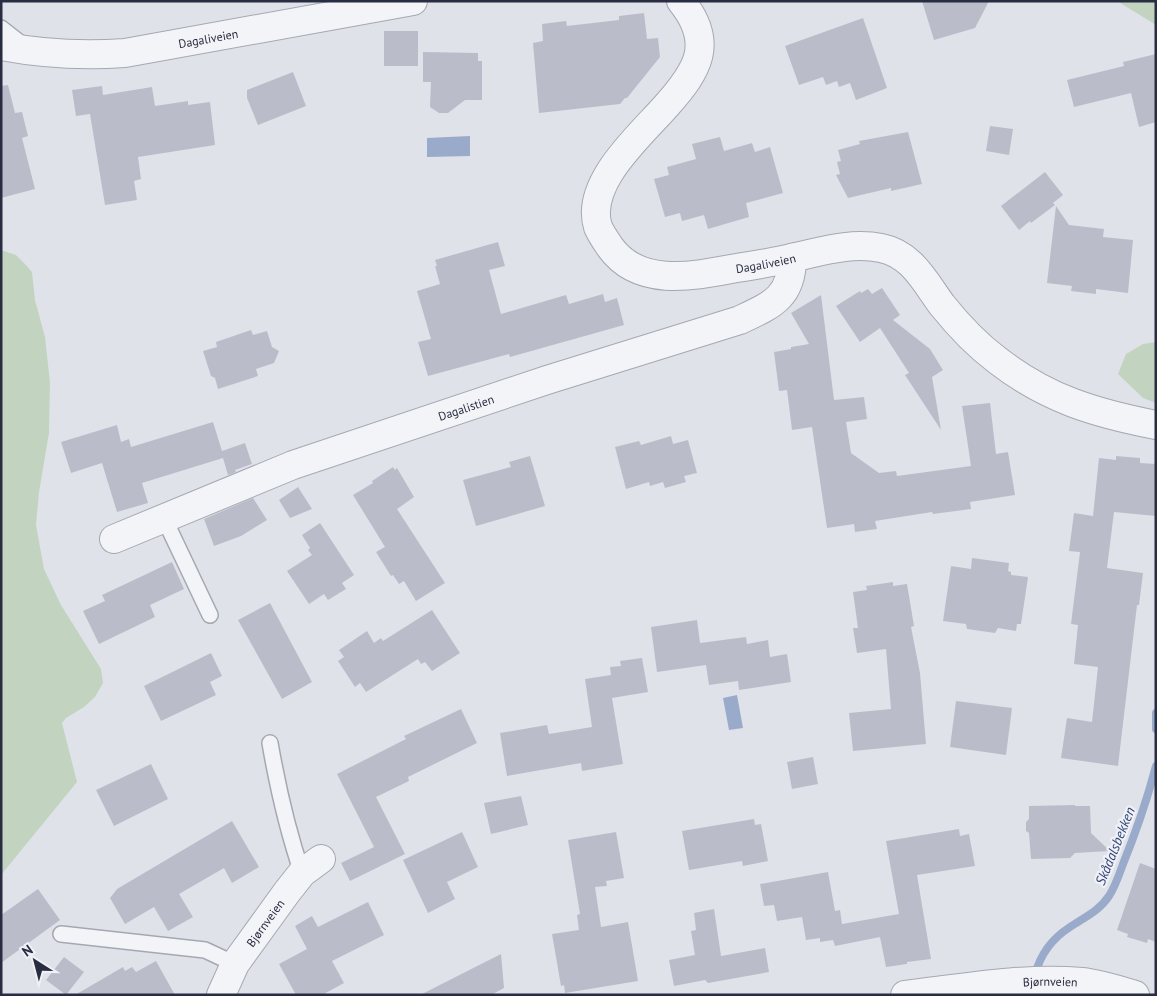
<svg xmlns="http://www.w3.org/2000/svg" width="1157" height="996" viewBox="0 0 1157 996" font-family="'PT Sans',sans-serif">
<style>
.green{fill:#c2d4c0}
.water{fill:#99aacb}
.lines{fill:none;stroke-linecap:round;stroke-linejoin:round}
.stream{stroke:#99aacb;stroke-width:8}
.building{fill:#babdc9}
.lane-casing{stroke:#a5a8b3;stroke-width:18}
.street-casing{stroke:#a5a8b3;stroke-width:30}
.lane{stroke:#f3f4f7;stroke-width:15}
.street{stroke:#f3f4f7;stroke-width:28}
.labels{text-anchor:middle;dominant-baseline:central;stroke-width:4.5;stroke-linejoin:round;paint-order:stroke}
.street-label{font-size:12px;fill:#282d41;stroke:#eff1f7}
.water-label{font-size:14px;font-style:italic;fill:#304577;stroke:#eff1f7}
</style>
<rect width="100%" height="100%" fill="#e0e2e9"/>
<!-- green -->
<path class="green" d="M1117 1H1156V25Z
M1 250 16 255 25 264 32 272 35 300 45 337 50 383 49 433 39 492 36 525 44 569 61 605 101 669 103 683 95 697 84 707 66 718 62 723 77 782 1 875Z
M1156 342V403L1143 398 1118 374 1126 354 1143 344Z"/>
<!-- water -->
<path class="water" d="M470 136V156L427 157V138Z
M737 695 743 728 729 730 723 698Z"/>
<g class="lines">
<!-- stream -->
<path class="stream" d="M1156 713V729
M1035 975C1040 955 1053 938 1070 927 1085 917 1099 911 1109 896 1115 887 1119 875 1123 864 1136 832 1147 800 1156 766"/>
</g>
<!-- building -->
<path class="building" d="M922 1H989L975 28 934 40Z
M644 13 647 39 658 38 660 57 627 98H625L620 104 539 113 533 43 543 41 542 24 566 21 567 26 619 20V16Z
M863 18 887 88 856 100 850 83 839 87 837 81 826 85 823 77 799 85 785 46Z
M384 31H418V66H384Z
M423 52 478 53V61H482V100H465L448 113H439L430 107 431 82H423Z
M1156 54V122L1139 127 1131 93 1074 107 1067 80 1124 66 1123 62Z
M293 72 306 106 258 125 247 98V90Z
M8 85 15 113 22 112 28 136 22 138 35 189 1 198V86Z
M102 86 103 95 152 87 155 106 188 101V105L210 102 215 145 138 157 141 179 134 181 137 200 105 205 90 114 76 116 72 90Z
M990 126 1013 129 1009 155 986 151Z
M908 132 922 184 891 191V188L848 198 836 175 840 174 837 162 841 161 838 150 860 144 859 141Z
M720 137 724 151 752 143 755 152 770 147 783 193 746 203 749 217 708 229 704 215 682 221 680 213 665 217 654 179 669 175 667 167 696 159 692 144Z
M1045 172 1063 195 1053 203 1055 205 1031 223 1030 221 1019 230 1001 206Z
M1056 206 1069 225 1104 229 1103 237 1133 240 1128 293 1096 289V294L1071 291 1072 286 1047 283Z
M498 242 505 266 489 270 501 314 566 295 569 304 603 294 605 302 617 298 624 325 510 357 509 354 428 376 418 342 431 339 417 291 440 284 435 266H437L435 260Z
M882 288 900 315 893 320 930 349 943 370 932 377 941 430 905 375 909 373 880 328 860 342 836 306 860 291 861 293 868 289 872 294Z
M821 295 834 400 864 397 867 419 846 422 851 453 879 473 896 471 897 476 971 466 962 406 990 403 996 454 1008 452 1015 495 970 502 971 509 933 514 932 512 875 521 877 529 855 532 854 524 827 528 812 427 792 430 787 390 779 391 774 352 791 349V347L809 344 791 313Z
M251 330 253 335 267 331 272 347 279 351 274 363 256 369 258 376 218 389 215 378 211 376 203 351 217 347 216 342Z
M213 422 222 451 245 443 252 464 235 470 236 472 228 475 223 458 142 483 148 503 117 512 102 463 71 473 61 442 117 425 121 442 129 439 131 447Z
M671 436 673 444 688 440 697 473 684 476 686 482 665 488 663 482 650 486 649 482 626 489 615 447 639 441 641 445Z
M530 456 545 506 476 526 463 480 511 467 509 462Z
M1116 456 1140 458V463L1156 464V516L1114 512 1107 568 1143 573 1139 605H1137L1118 766 1061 758 1067 718 1092 722 1098 667 1074 664 1078 625 1071 624 1080 552 1069 551 1074 513 1093 516 1099 458 1116 460Z
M393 467 395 470 397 468 414 497 397 509 445 583 416 601 404 581 399 584 393 575 391 576 376 552 385 547 353 495 373 483 372 481Z
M298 487 312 509 290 518 279 500Z
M253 498 267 520 241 536 214 546 204 519Z
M320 523 354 575 342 583 346 589 328 600 324 594 309 604 287 571 312 555 308 550 310 548 302 535Z
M972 558 1009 563 1008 571 1011 572V575L1028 577 1021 624H1017L1016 631 998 628 995 633 967 629 966 624 943 621 951 566 971 569Z
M172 562 184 589 150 605 155 617 99 644 83 611 105 601 102 595Z
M893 582V586L907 584 914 626 911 627 920 673 926 744 853 751 849 713 891 709 886 649 857 653 853 628H858L853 592 867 590 866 586Z
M270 603 312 682 282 699 238 620Z
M432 610 460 653 432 671 425 662 421 664 418 659 366 692 360 683 355 687 338 661 344 657 339 650 367 631 374 643 381 638 383 641Z
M697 620 700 643 746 637 747 644 768 640 770 657 787 654 791 682 739 690 738 681 709 685 706 665 657 672 651 627Z
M211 653 222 676 210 682 216 695 161 721 144 686Z
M642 658 648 692 612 698 623 764 582 771 581 763 507 776 500 733 547 725 549 734 592 727 585 679 611 675 610 667 621 666 620 661Z
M956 701 1012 708 1006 755 950 747Z
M461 709 477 743 408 777 409 781 376 797 405 854 350 881 341 863 374 847 337 774 406 739 404 736Z
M813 757 818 784 792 789 787 762Z
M151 764 168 799 114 826 96 790Z
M521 796 528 825 491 834 484 803Z
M1075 805V806H1090L1091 833 1110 851 1075 853 1070 858 1031 859 1029 833 1026 831V822L1029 819V806Z
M754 819 755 825 761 824 768 861 743 866 742 861 689 870 682 831Z
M232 821 259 867 232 883 224 868 179 894 193 917 168 931 154 907 125 924 110 898 117 889Z
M959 829 960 836 969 834 975 866 917 875 931 959 907 962V964L886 967 880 937 835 946 833 940 820 942V938L806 940 802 917 777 921 774 905 764 906 760 884 828 872 835 911 840 910 842 924 899 914 886 841Z
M462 832 478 867 447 882 455 899 428 913 403 860Z
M616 832 624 878 606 881 607 886 595 887 601 927 628 922 638 981 565 993 564 985 561 986 552 934 579 930 577 915 580 914 568 840Z
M1140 863 1156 869V942L1148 939 1147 943 1127 937 1128 934 1117 930Z
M38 889 60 920 1 963V915Z
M368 902 384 935 332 961 344 983 322 995H296L279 964 307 949 295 926 312 916 318 927Z
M714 909 721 956 765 948 769 972 708 983 705 980 674 986 669 960 695 955 691 931 696 930 694 913Z
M501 954 504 988 491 995H420Z
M64 957 84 972 66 995 46 980Z
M156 961 175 995H75L123 967 125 971 132 967 136 972Z"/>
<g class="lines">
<defs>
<path id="lane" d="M1 28 24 46
M164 518 210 615
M270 743C278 789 287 829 302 873
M61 934 205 950 235 964"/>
<g id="street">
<path id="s1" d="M681 1C715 43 698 70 667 105 641 135 584 183 598 227 601 234 606 241 610 247 639 288 694 276 737 268 756 265 776 262 795 257 823 251 852 242 881 248 912 254 925 282 942 305 958 325 977 345 997 360 1047 399 1095 413 1156 425"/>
<path id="s2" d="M1 46C43 54 83 56 125 53L413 1"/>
<path id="s3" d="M114 539 293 465 547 380 740 320C772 305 792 297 792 258"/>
<path id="s4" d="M221 995 235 964 287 892 302 873 321 859"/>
<path id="s5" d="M905 995C963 988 1023 977 1082 982 1100 984 1118 990 1135 995"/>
</g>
</defs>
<!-- lane casing -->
<use href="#lane" class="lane-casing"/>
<!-- street casing -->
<use href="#street" class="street-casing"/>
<!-- lane -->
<use href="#lane" class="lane"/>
<!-- street -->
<use href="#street" class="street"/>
</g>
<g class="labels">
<!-- street labels -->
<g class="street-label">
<text stroke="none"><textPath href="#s2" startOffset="209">Dagaliveien</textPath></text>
<text stroke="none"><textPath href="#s1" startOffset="454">Dagaliveien</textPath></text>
<text stroke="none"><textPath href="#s3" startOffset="376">Dagalistien</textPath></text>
<text stroke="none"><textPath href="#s4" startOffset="85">Bjørnveien</textPath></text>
<text stroke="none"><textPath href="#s5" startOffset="146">Bjørnveien</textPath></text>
</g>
<!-- water labels -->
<g class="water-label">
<text transform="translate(1115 846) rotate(-68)">Skådalsbekken</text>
</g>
</g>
<!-- border -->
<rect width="1157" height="996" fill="none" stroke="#282d41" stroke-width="5"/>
<!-- north arrow -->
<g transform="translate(35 961) rotate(324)" stroke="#eff1f7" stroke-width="4" paint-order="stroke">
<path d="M0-4L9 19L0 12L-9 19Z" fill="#282d41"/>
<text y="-8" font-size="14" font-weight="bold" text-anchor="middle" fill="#282d41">N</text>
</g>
</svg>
